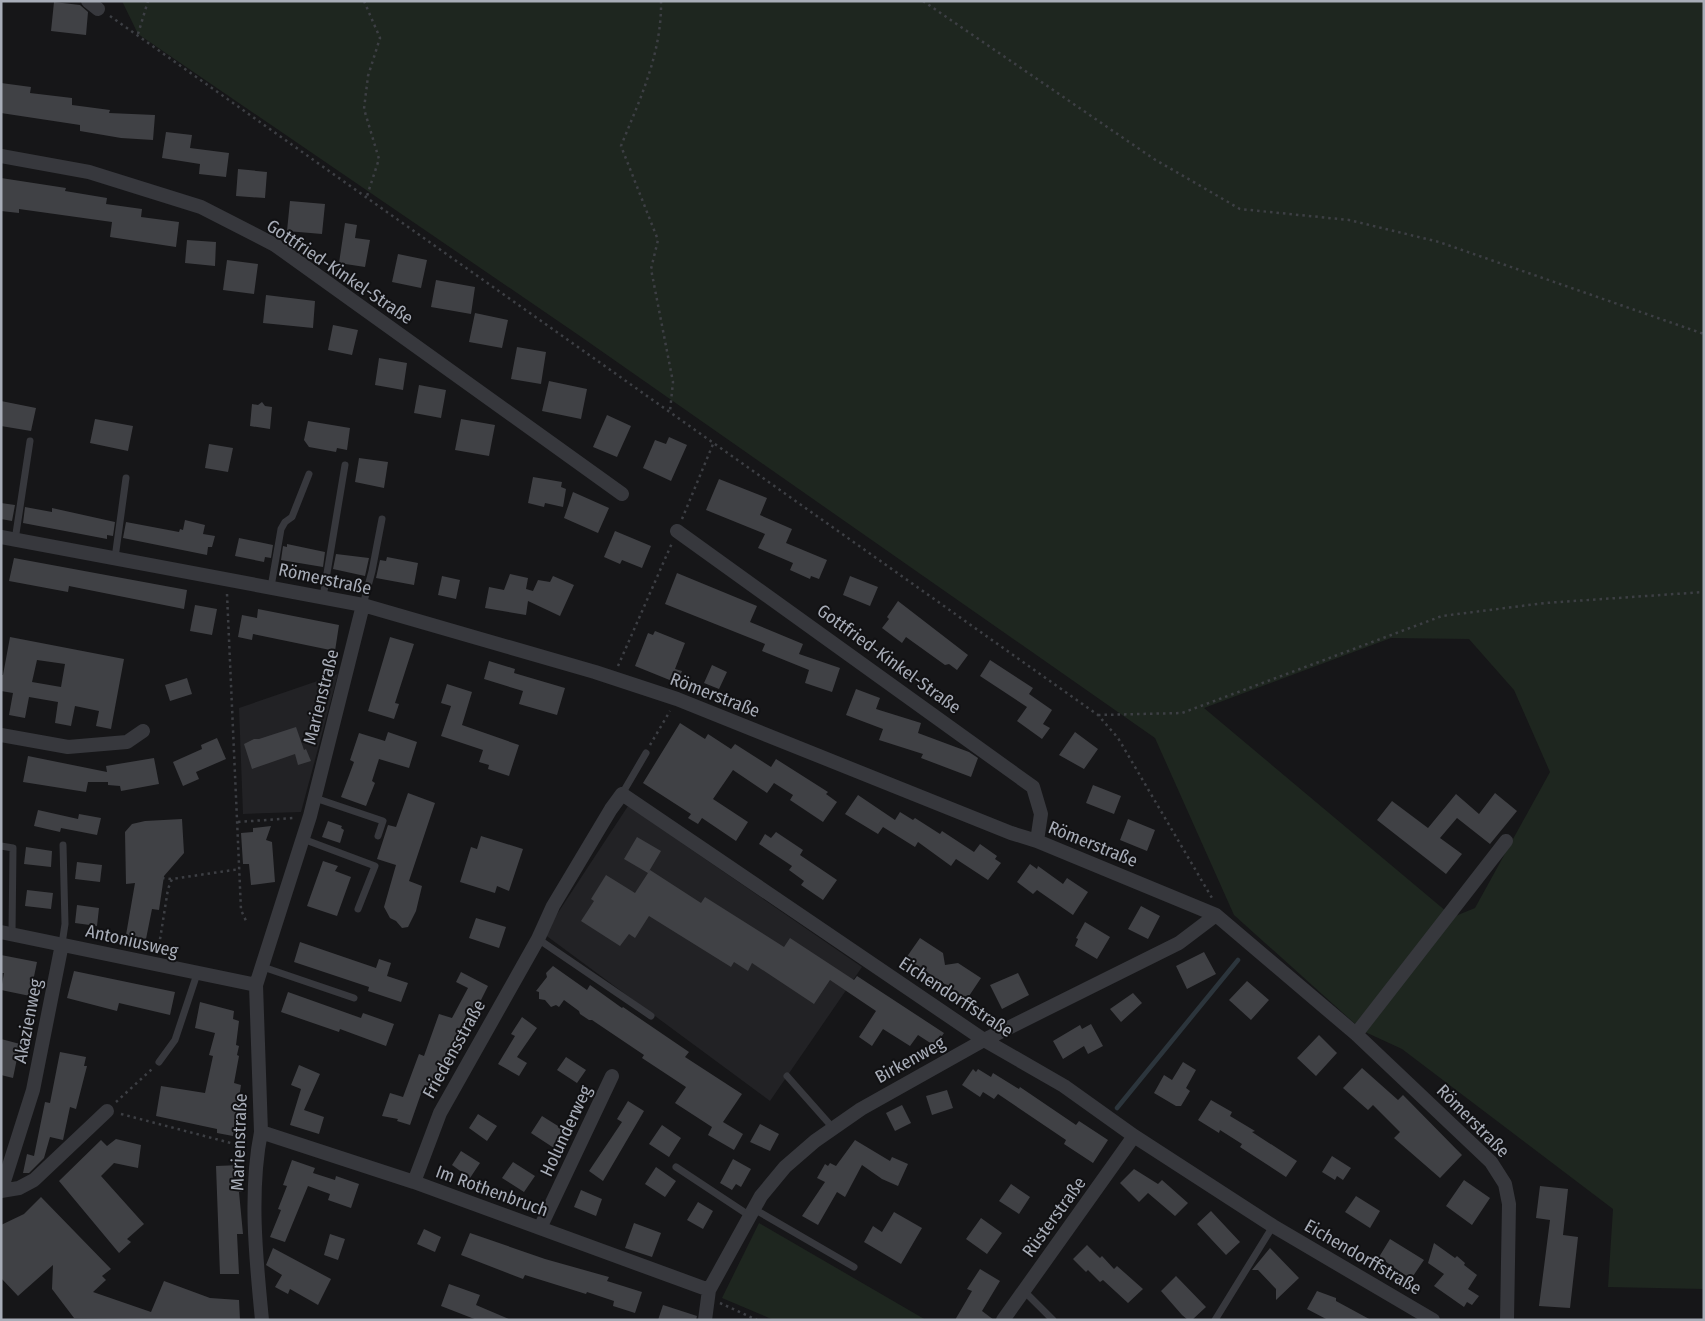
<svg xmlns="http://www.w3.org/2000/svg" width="1705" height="1321" viewBox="0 0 1705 1321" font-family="'Fira Sans Condensed',sans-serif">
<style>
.built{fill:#222225}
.green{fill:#1e261f;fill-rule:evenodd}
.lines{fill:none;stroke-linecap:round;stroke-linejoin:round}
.stream{stroke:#2c353c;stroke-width:4.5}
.building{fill:#404145;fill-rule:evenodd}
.path{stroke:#3d3f44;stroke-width:2.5;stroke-dasharray:2.5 4;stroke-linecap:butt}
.service{stroke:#37383d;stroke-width:7}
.minor{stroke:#37383d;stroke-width:14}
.labels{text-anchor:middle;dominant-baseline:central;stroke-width:4;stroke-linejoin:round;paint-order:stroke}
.street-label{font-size:18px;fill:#a8adb8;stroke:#111113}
</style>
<rect width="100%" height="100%" fill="#161618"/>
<!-- built -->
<path class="built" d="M338 674 301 812 243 814 239 708Z
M628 806 862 967 770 1101 544 934Z"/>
<!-- green -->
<path class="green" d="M122 1H1704V1289L1608 1287 1613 1209 1402 1049 1363 1031 1234 915 1155 738 577 334 138 34ZM1391 638 1469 639 1514 690 1550 772 1475 908 1453 917 1204 708Z
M759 1223 926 1320H774L722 1298Z"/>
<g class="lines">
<!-- stream -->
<path class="stream" d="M1117 1108 1238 960"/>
</g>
<!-- building -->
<path class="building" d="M54 2 80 5 88 12 86 35 51 31Z
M1 83 31 87 30 93 72 98V105L110 110 109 113 155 115 153 140 121 138 80 131V125L1 113Z
M166 132 192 135 190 148 229 153 226 177 199 174 200 164 162 158Z
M238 169 267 172 265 198 236 196Z
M1 178 66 188 65 191 107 198 106 204 142 209 141 217 179 222 176 247 110 237 112 222 19 209V213L1 211Z
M290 201 325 204 322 234 287 231Z
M345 223 357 225 355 238 370 240 365 267 339 263Z
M187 240 216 242 215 266 185 263Z
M398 254 427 260 421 288 392 282Z
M227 260 258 264 254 294 223 290Z
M436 280 475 287 471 314 431 307Z
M266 295 315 301 313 328 263 323Z
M475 313 508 320 502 348 469 342Z
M333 325 358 330 352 355 328 350Z
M517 347 546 352 541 384 511 379Z
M379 358 407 363 403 390 375 385Z
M549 381 587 389 581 419 542 411Z
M419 385 446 390 441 418 414 413Z
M1 401 36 408 31 431 1 426Z
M262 402 265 406 272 407 270 429 250 426 252 404 258 405Z
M607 415 631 426 617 457 593 447Z
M95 419 133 426 128 451 90 443Z
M461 419 495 425 489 456 455 450Z
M308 421 350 428 347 450 337 448 336 452 309 447 304 440Z
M669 437 687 445 671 481 643 468 655 440 666 444Z
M209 444 233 448 228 472 205 468Z
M359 458 388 462 384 488 355 482Z
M533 477 562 482 561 487 566 489 563 507 545 503 544 507 528 503Z
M719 479 767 498 760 515 792 529 786 543 827 560 819 579 811 576 810 579 790 570 793 563 758 548 765 534 706 510Z
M573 492 609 508 598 533 564 518Z
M1 503 15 505 12 521 1 519Z
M25 507 52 512V508L115 522 113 536 107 535V539L23 523Z
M185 520 205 525 203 534 215 536 212 547H208L207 555 123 538 126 522 179 532 180 529 183 530Z
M615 531 651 546 642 568 622 560 620 564 604 557Z
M239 538 273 545 271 558 265 557 264 562 235 556Z
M287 544 325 552 323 567 281 560 283 546 287 547Z
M336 554 369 558 365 576 333 569Z
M387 557 418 563 414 585 376 578 380 560 386 561Z
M14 558 187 590 184 609 69 586 68 592 9 581Z
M677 573 757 606 750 622 803 644 799 654 840 668 832 692 805 683 809 670 762 651 765 644 665 604Z
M510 574 528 578 526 589 533 591 538 580 550 582 553 576 574 585 560 616 528 601 526 615 485 608 489 587 504 590Z
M442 576 460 580 456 599 438 595Z
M850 576 878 587 870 606 843 595Z
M898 601 968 655 957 670 949 664 945 665 906 637 902 643 882 628 889 619 887 617Z
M195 605 217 609 212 635 190 631Z
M258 609 339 625 335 651 253 634 252 640 238 637 242 615 257 618Z
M655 631 685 643 675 669 682 671 677 683 635 666 648 633 653 635Z
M10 637 124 659 111 729 96 726 99 711 75 706 71 726 55 723 58 702 29 697 25 718 9 715 13 693 1 691V675H3ZM37 660 65 664 61 687 32 682Z
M390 637 414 644 395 703 399 704 394 719 368 711Z
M990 660 1033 688 1029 694 1052 710 1043 724 1050 728 1042 739 1017 721 1027 707 980 676Z
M489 661 515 669 514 673 565 688 557 715 519 704 523 691 484 679Z
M712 665 727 672 719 689 704 683Z
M187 678 192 694 170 701 165 685Z
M447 684 472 692 462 725 519 745 509 776 488 769 489 765 479 762 483 750 441 736 451 706 441 703Z
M856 689 880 698 876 709 921 723 918 733 969 752 978 758 971 777 921 758 923 754 879 740 883 729 846 715Z
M680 723 705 739 708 734 731 749 735 744 771 767 776 759 828 792 826 794 837 802 823 822 790 800 793 795 774 783 767 793 733 770 713 799 748 822 736 841 702 818 698 824 688 818 691 814 643 783Z
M296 727 304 750 306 749 311 761 298 765 295 754 252 769 244 744 254 739H259Z
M388 732 417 742 409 768 379 759 372 781 375 783 366 806 341 797 354 762 350 760 359 733 385 741Z
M1075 732 1098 749 1084 769 1059 755Z
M217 738 226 759 196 772 199 779 183 786 173 762 202 749 201 745Z
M28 756 107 772 106 766 154 758 159 784 121 791 120 786 108 785V782H88L86 792 23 782Z
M1093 785 1121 796 1114 814 1086 803Z
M408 793 435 803 409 881 422 886 416 911 408 927 402 928 396 921 390 918 384 907 396 865 377 859 388 825 396 827Z
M1495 793 1517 811 1490 844 1457 818 1440 838 1462 854 1446 874 1377 820 1392 801 1428 828 1456 794 1479 814Z
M858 795 895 820 900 812 913 820 915 818 940 834 942 831 974 852 980 844 997 856 995 859 1001 863 988 880 956 859 951 866 918 842 915 847 883 827 878 834 845 814Z
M38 810 78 819 79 814 101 818 97 835 61 828 60 832 34 826Z
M182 819 184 853 164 876 159 910 152 909 146 939 126 935 135 883 126 884 125 832 132 824 145 821Z
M1128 819 1155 830 1147 851 1120 840Z
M328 821 342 826 341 828 344 830 340 843 322 837Z
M271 826 266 840 272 842 275 882 251 885 249 864H243L241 833 253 832V828Z
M776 832 803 850 800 855 837 880 823 900 801 885 804 881 789 870 792 866 759 844 765 834 771 838Z
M481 836 523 849 509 891 497 886 495 893 460 882 471 847 477 849Z
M637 837 661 851 648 873 650 870 701 903 705 897 784 947 790 938 854 980 857 976 944 1033 935 1046 918 1035 910 1046 883 1029 872 1046 859 1037 876 1011 830 980 814 1004 752 963 748 971 734 962 731 967 649 916 635 938 629 934 620 946 581 921 594 901 591 899 606 875 635 893 648 873 624 859Z
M26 847 52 851 51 867 24 864Z
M323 861 338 866 335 871 351 877 337 916 307 906Z
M77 862 102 865 100 882 75 879Z
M1030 864 1037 869 1038 866 1063 884 1067 878 1088 892 1073 915 1037 890 1033 894 1017 882Z
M27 890 53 893 51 909 25 906Z
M77 905 99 908 97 926 75 923Z
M1141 906 1160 916 1148 939 1128 929Z
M476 918 506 927 499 948 469 938Z
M1085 922 1110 937 1097 959 1075 946 1078 939 1076 938Z
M920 938 943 953 945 965 958 963 981 978 967 999 906 958Z
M300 942 376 968 379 959 391 963 387 976 408 983 401 1002 368 991 369 987 294 962Z
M1204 952 1216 974 1187 989 1176 966Z
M1 955 37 962 30 996 1 990 4 973H1Z
M553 966 587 990 590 985 622 1008 623 1007 642 1020 689 1052 685 1057 742 1094 723 1122 743 1134 734 1150 708 1135 712 1127 675 1103 686 1087 642 1058 644 1055 592 1020H589L580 1014 579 1011 564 1000 559 1007 556 1005 551 1007 545 1000 539 999V992L536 991 547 977 546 973Z
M74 971 175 992 170 1015 119 1003 117 1011 67 998Z
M461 972 488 986 476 1010 469 1006 454 1050 448 1048 432 1091 423 1088 410 1125 397 1121 398 1119 382 1116 390 1093 403 1097 419 1054 424 1056 439 1014 452 1018 468 988 456 982Z
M1018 973 1029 995 1002 1009 990 985Z
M1247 981 1269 1000 1251 1020 1229 1000Z
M288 992 361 1018 363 1013 394 1024 386 1046 340 1029 339 1032 281 1012Z
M1133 993 1142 1003 1121 1022 1110 1009Z
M200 1002 234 1011 233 1019 239 1021 236 1045 239 1046 237 1055 239 1056 234 1083 241 1085 233 1136 217 1133V1129L156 1116 161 1086 205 1093 213 1056 209 1055 215 1033 195 1028Z
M522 1017 537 1028 517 1057 527 1063 519 1076 498 1064 515 1036 511 1034Z
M1091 1024 1103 1046 1088 1054 1084 1046 1063 1059 1053 1041 1080 1025 1082 1029Z
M1319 1035 1337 1053 1316 1076 1297 1058Z
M1 1039 20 1044 13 1078 1 1075Z
M60 1052 86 1057 84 1066H87L76 1109 70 1107 63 1140 50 1137 44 1158 29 1173H23L27 1154 34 1156 45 1102 50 1103Z
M566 1057 586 1070 577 1083 557 1070Z
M1183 1062 1196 1070 1186 1088 1190 1091 1181 1106H1176L1154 1093 1164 1075 1172 1080Z
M299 1065 320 1074 304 1110 324 1117 319 1134 290 1125 301 1089 291 1085Z
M1362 1068 1398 1100 1403 1095 1462 1155 1440 1178 1394 1138 1400 1132 1373 1105 1368 1110 1343 1088Z
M973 1069 976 1072 978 1069 991 1077 993 1073 1019 1089 1020 1087 1076 1125 1079 1121 1108 1140 1093 1163 1064 1144 1066 1140 998 1094 994 1099 983 1092 980 1097 962 1085Z
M947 1090 953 1108 932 1115 926 1096Z
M1211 1100 1232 1112 1230 1116 1255 1131 1252 1132 1297 1161 1286 1177 1240 1147 1242 1144 1220 1130 1219 1133 1198 1120Z
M628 1101 644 1111 603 1181 589 1171 622 1122 617 1119Z
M902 1105 911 1123 895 1131 886 1113Z
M478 1114 497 1126 487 1141 469 1128Z
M542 1116 566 1131 554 1148 531 1133Z
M760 1124 779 1134 770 1151 750 1142Z
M662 1125 681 1138 669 1157 649 1144Z
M116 1139 141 1145 138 1168 114 1163 101 1176 144 1224 127 1239 131 1242 119 1253 59 1181 101 1140 107 1146Z
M855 1140 890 1161 892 1157 908 1164 898 1186 882 1179 862 1165 845 1197 837 1192 818 1225 802 1216 825 1182 817 1178 825 1164 828 1166 830 1163 836 1166Z
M461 1151 480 1163 470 1178 452 1165Z
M1332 1156 1351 1168 1343 1180 1337 1176 1335 1180 1322 1172Z
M733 1159 751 1169 741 1187 736 1184 732 1190 720 1183Z
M292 1160 315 1168 313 1173 335 1180 336 1176 359 1184 351 1208 328 1200 330 1194 308 1186 285 1242 270 1237 281 1210 278 1209 287 1186 283 1185Z
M513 1162 535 1176 524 1192 502 1178Z
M241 1165 243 1192H239L243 1234H237L239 1274H220L216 1166Z
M656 1167 676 1181 665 1197 645 1184Z
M1134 1169 1158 1184 1162 1180 1188 1203 1175 1216 1148 1193 1139 1202 1120 1183Z
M1464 1180 1490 1198 1472 1225 1446 1206Z
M1011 1184 1030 1197 1019 1214 999 1201Z
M1540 1186 1568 1189 1563 1235 1578 1237 1570 1308 1539 1306 1550 1220 1536 1218Z
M581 1190 602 1199 596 1216 574 1207Z
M1356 1196 1380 1211 1370 1228 1345 1212Z
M41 1197 111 1269 102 1276 106 1280 93 1292 151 1312 164 1281 210 1298 239 1300 240 1320 74 1318 52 1289 53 1265 18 1296 1 1278V1225L24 1214Z
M698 1202 713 1211 703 1229 687 1220Z
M1211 1211 1240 1242 1226 1255 1197 1224Z
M894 1212 922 1228 901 1264 864 1242 873 1226 882 1232Z
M981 1218 1002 1233 987 1254 966 1239Z
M634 1223 661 1233 652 1257 625 1248Z
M424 1229 441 1237 435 1252 417 1244Z
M470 1233 545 1259 609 1277 607 1281 642 1292 635 1313 613 1306 614 1301 587 1292 586 1294 525 1275 523 1279 461 1255Z
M330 1234 345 1239 338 1260 324 1255Z
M1390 1239 1424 1260 1411 1279 1379 1257Z
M1434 1243 1455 1258 1457 1256 1465 1263 1464 1265 1477 1275 1468 1289 1479 1296 1472 1305 1467 1302 1464 1307 1434 1286 1444 1274 1428 1263Z
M1087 1245 1100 1258 1102 1256 1114 1269 1117 1266 1143 1289 1128 1303 1103 1280 1100 1282 1088 1270 1086 1272 1073 1259Z
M273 1248 331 1279 318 1305 290 1289 288 1294 275 1287 282 1275 266 1265Z
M1270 1248 1299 1278 1276 1300V1289L1258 1270H1252Z
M980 1269 1000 1281 982 1311 994 1320H955L972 1291 967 1289Z
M1176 1276 1206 1307 1192 1320H1188L1182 1315 1161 1291Z
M449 1284 480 1295 476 1305 511 1320H477L441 1306Z
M1317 1291 1336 1298V1301L1371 1320H1328L1307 1309Z
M663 1305 697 1316 696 1320H658Z"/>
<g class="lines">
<!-- path -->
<path class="path" d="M364 1 380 38 368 76 364 109 379 159 367 196
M661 1C662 53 640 99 621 146L658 240 651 269 673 382 670 411
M923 1 1154 159 1240 209 1349 220 1439 242 1704 334
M110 16 1098 715 1118 738 1212 898
M138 34 148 1
M682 519 713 444
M227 594 241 910 247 923
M618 666 672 543
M1098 715 1182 713 1442 616 1545 603 1704 592
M650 745 670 711
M238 822 294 818
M162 878 172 879
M158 952 168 889 172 879 240 869
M116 1102 152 1069
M121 1114 246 1147
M720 1303 757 1320"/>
<!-- service -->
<path class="service" d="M15 540 30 441
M115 558 126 478
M271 587 281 529 285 522 292 517 309 474
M323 597 345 465
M363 605 372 571 382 519
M622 794 646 753
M315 798 383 821 378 836
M303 839 375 866 358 909
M1 846 13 848 12 934
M538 939 651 1016
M62 944 65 924 63 845
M260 966 354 998
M159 1062 175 1040 197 974
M787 1076 833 1128
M676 1167 750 1216
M754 1209 854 1267
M1024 1291 1053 1320
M1215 1320 1273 1226"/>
<!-- minor -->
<path class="minor" d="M88 1 98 9
M1 156 89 172 201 207 275 245 622 494
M677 531 1033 787 1041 814 1037 841
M1 537 363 605 595 672 677 699 1011 833 1037 841 1216 915 1356 1034 1491 1162 1505 1184 1509 1204 1507 1320
M1 735 68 747 127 742 143 731
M1 932 256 985
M1356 1034 1506 841
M261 1132 414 1182 709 1290
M414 1182 440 1113 538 939 553 906 611 809 622 794 984 1040 1064 1086 1134 1136 1273 1226 1433 1320
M1 1191 33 1090 62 944
M1 1191 19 1188 34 1180 107 1111
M540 1228 612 1076
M262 1320C256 1259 249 1192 261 1132L256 985 310 816 363 605
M705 1320 709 1290 761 1196 785 1167 815 1141 861 1109 984 1040 1179 943 1216 915
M1003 1320 1134 1136"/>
</g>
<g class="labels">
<!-- street labels -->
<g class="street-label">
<text transform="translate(340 272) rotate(34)">Gottfried-Kinkel-Straße</text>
<text transform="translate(325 579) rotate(12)">Römerstraße</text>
<text transform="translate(889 659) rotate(36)">Gottfried-Kinkel-Straße</text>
<text transform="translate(715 695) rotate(21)">Römerstraße</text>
<text transform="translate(321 697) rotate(-76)">Marienstraße</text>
<text transform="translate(1093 844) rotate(22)">Römerstraße</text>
<text transform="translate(132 941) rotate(13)">Antoniusweg</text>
<text transform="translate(956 997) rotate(33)">Eichendorffstraße</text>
<text transform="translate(28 1021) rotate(-79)">Akazienweg</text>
<text transform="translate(454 1049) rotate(-61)">Friedensstraße</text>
<text transform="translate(910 1060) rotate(-29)">Birkenweg</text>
<text transform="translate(1473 1121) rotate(45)">Römerstraße</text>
<text transform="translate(566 1131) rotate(-65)">Holunderweg</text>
<text transform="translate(239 1142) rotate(-88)">Marienstraße</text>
<text transform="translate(492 1191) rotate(20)">Im Rothenbruch</text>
<text transform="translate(1054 1217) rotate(-54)">Rüsterstraße</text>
<text transform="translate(1363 1257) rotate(30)">Eichendorffstraße</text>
</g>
</g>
<!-- border -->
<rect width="1705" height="1321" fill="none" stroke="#a8adb8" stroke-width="5"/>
</svg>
